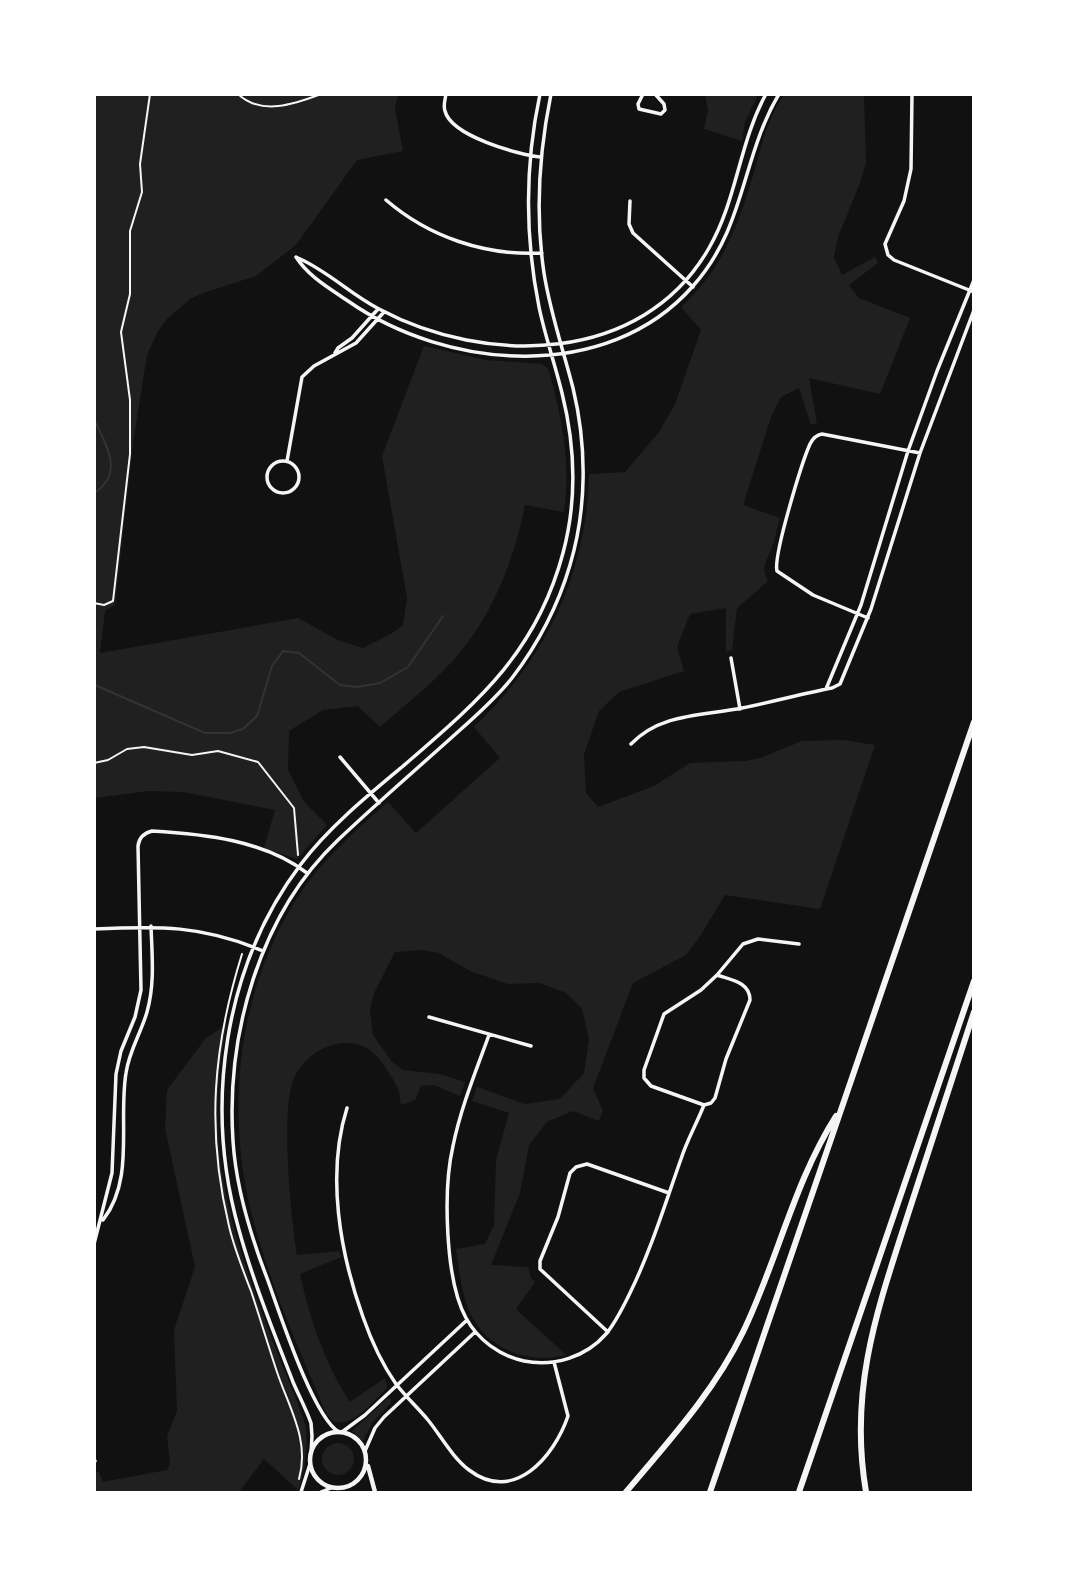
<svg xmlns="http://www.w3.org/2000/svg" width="1068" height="1587" viewBox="0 0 1068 1587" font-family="'Space Grotesk',sans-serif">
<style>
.green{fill:#202020}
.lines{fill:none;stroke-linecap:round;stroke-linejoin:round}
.stream{stroke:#333;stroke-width:2}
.path{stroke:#f5f5f5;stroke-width:2}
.minor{stroke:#f5f5f5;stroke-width:3.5}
.tertiary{stroke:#f5f5f5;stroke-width:4.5}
.motorway{stroke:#f5f5f5;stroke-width:6}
</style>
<rect width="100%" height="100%" fill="#111"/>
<!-- green -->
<path class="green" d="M785 94 864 95 866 163 860 183 838 237 834 257 842 275 875 257 878 263 849 285 859 298 910 318 880 394 809 378 817 423 811 425 799 388 781 397 771 417 743 505 780 518C777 527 776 538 772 547 767 561 760 566 768 581L737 608 732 650 726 652V608L690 614 677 647 684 671 619 692 599 711 584 754 586 793 598 807 654 786 690 763 745 761 760 758 802 741 843 740 875 745 820 909 725 895 699 938 686 955 633 983 593 1088 603 1111 599 1121 573 1111 547 1122 529 1145 520 1193 491 1265 528 1267 531 1278 535 1282 516 1309 566 1355C527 1365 483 1348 468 1308 461 1290 459 1269 456 1249L485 1244 494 1225 496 1160 509 1113 472 1101 477 1087 525 1104 560 1099 584 1073 589 1039 582 1009 566 993 540 983 508 984 470 971 439 953 422 950 395 952 374 993 370 1010 373 1035 392 1062 403 1070 440 1074 465 1082 460 1096 434 1085 421 1086 415 1100 401 1105C400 1100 400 1093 398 1089 395 1080 377 1054 370 1050 342 1032 306 1051 294 1078 280 1108 291 1219 297 1255L339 1251 341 1257 300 1274C309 1317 326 1366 350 1402L385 1378 387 1388C373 1401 356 1426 334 1422L327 1415C299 1349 268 1281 251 1211 224 1102 240 977 306 885 329 854 359 827 388 802L416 833 500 758 474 727C546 659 587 573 589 474L625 472 659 432 675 404 701 330 681 307C724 269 741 218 756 165 763 140 769 115 785 94Z
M94 95H398L395 109 403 151 357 160 296 245 256 276 203 293 190 299 167 319 158 331 147 355 133 443 115 605 105 611 100 653 298 618 338 640 363 648 391 634 403 625 407 598 382 456 424 346 486 360 541 364 548 368C562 417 571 462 564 512L525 505C513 565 489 625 445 669 425 690 401 708 380 727L358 706 323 710 289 731 288 770 304 802 327 825 297 859 264 848 275 810 183 792 149 791 95 798Z
M705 95H758L745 122 742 141 704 129 708 110Z
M227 1024C201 1149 232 1233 275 1347 285 1374 298 1400 306 1428 308 1448 305 1470 298 1490L264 1459 239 1492H95L94 1472H99L103 1482 167 1470 170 1464 167 1436 177 1411 174 1330 195 1267 165 1128 167 1090 206 1038Z
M387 1399H391V1403L372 1423 363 1441 352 1431Z
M322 1459a16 16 0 1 1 32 0a16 16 0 1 1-32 0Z"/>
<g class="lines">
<!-- stream -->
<path class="stream" d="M94 419C106 445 125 473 94 493
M94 683 97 686 205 733H230L243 729 257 716 272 666 283 651 299 653 340 685 357 687 380 683 408 667 443 616"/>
<!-- path -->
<path class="path" d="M238 94C261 116 295 104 321 94
M94 603 104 605 113 601 130 454V400L121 332 130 294V231L142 192 140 164 150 94
M94 763 108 760 127 749 144 747 192 755 218 751 258 762 294 808 298 855
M242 954C213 1047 206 1130 229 1226 234 1248 243 1270 251 1291 260 1318 268 1345 277 1372 289 1408 310 1440 299 1479"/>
<!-- minor -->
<path class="minor" d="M446 94C445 100 443 106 445 111 451 136 519 155 541 157
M643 94 638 104 639 109 661 114 665 110 664 104 655 94
M912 94 911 169 904 201 885 244 888 255 894 260 974 292
M386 200C429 237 485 256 542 253
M630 201 629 224 633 233 693 287
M296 257C309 277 329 288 348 301 447 370 607 384 693 286 746 227 741 158 779 94
M298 258C328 271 350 294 379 309 486 366 642 365 709 248 737 200 739 143 766 94
M335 353 338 348 352 338 378 309
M267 477a16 16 0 1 1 32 0a16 16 0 1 1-32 0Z
M287 461 302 377 314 366 356 343 384 312
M868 618 813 595 777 571C773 556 802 462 810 444 813 438 816 435 822 434L920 453
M731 658 740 709
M826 689 861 605 908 451 937 371 974 280
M631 744C661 713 702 716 742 708 772 702 801 694 832 688L840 684 871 609 920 453 974 310
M340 757 379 803
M94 929C159 926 202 925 263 951
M717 975C731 980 750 982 750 1000L726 1059 715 1098 711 1103 704 1105 651 1086 644 1078V1070L664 1014 701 990 717 975 743 944 758 939 799 944
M429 1017 531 1046
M489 1035C476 1071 461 1107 453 1146 443 1189 445 1280 466 1318 478 1340 500 1356 524 1361 554 1367 586 1357 606 1334 616 1322 623 1307 630 1293 651 1250 665 1204 681 1159 687 1140 697 1123 704 1105
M347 1108C326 1174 340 1253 363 1317 371 1340 382 1364 396 1384 406 1397 418 1408 428 1420 441 1436 452 1457 469 1470 514 1504 554 1457 568 1416L554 1362
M103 1220C135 1179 118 1122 126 1073 129 1051 141 1033 147 1012 155 984 152 955 151 926
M94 1244 112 1173 116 1074 121 1051 135 1017 141 990 138 846C139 838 144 833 152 831 204 834 264 840 307 873
M608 1332 540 1269V1261L558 1217 570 1173 576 1167 587 1164 669 1193
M339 1432C313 1417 279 1311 267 1278 250 1234 236 1188 233 1141 226 1035 259 915 338 840 377 803 419 767 460 730 478 714 497 697 512 678 538 644 558 606 570 565 587 508 587 446 573 388 563 349 550 312 544 273 535 213 539 153 551 94
M342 1432 365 1415 467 1320
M365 1451 375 1428 384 1417 475 1332
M311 1454 312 1436 311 1423C306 1409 299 1396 293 1382 274 1333 253 1281 239 1230 204 1107 223 967 301 864 328 828 367 796 402 767 477 702 536 654 563 553 577 501 575 445 562 393 555 364 545 336 539 307 525 237 525 164 540 94
M94 1459 95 1461
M301 1492 310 1464
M321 1492 331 1488"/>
<!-- tertiary -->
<path class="tertiary" d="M310 1460a28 28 0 1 1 56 0a28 28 0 1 1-56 0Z
M368 1466 375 1492"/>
<!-- motorway -->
<path class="motorway" d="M626 1492C668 1442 714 1392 743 1332 777 1262 794 1182 836 1116
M710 1492 974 722
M799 1492 974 981
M866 1492C848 1386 879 1305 911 1205 932 1141 953 1076 974 1012"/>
</g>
<!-- border -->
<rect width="1068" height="1587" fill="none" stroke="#ffffff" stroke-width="192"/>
</svg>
